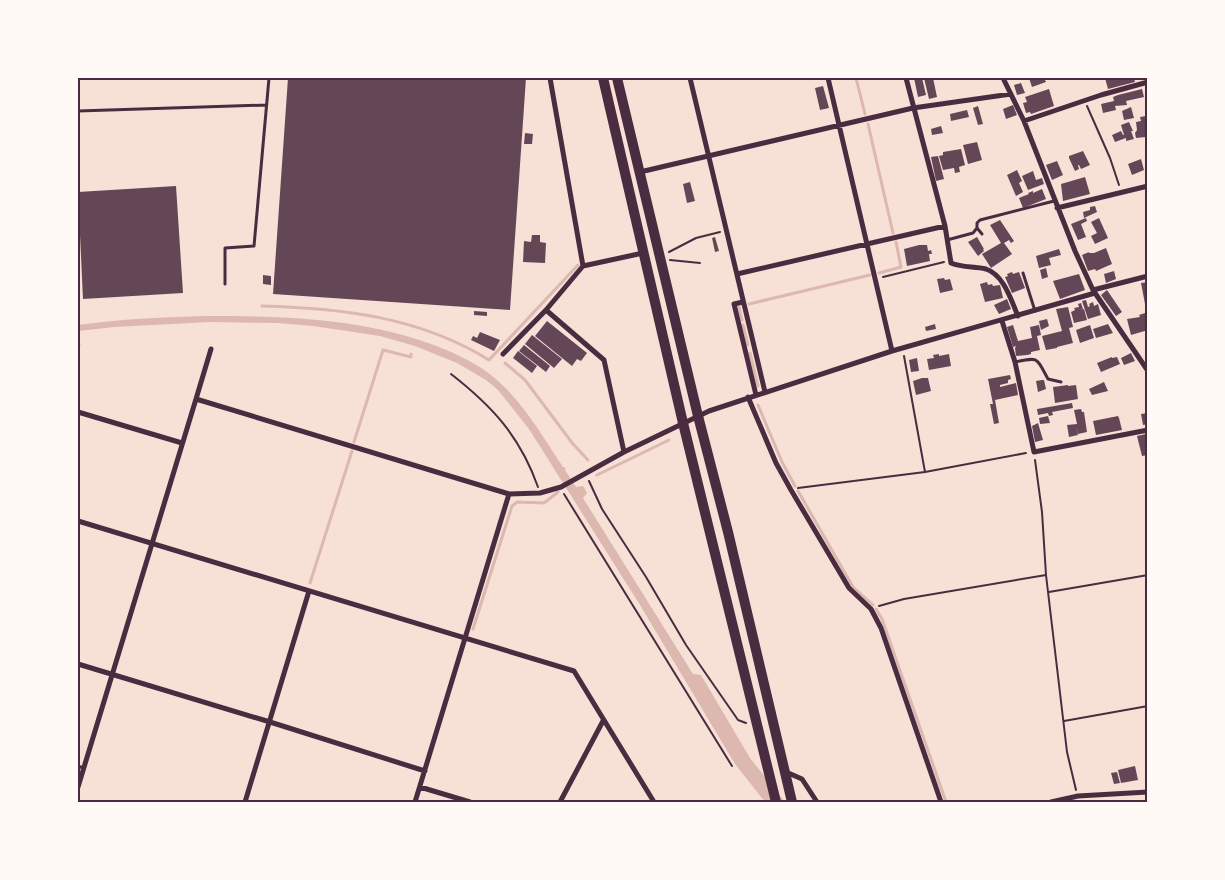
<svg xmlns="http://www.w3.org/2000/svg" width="1225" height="880" viewBox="0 0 1225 880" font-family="'Fira Sans Condensed',sans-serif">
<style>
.water{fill:#dcb8b0}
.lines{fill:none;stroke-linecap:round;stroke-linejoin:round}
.stream{stroke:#dcb8b0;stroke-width:3}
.building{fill:#644757}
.path{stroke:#4a2c40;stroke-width:2}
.service{stroke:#4a2c40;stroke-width:3}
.minor{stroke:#4a2c40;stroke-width:5}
.primary{stroke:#4a2c40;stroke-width:10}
.neatline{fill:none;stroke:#4a2c40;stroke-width:2}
</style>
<rect width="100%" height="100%" fill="#f7e1d7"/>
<!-- water -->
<path class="water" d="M206 316C284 316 361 318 434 345 457 354 479 364 497 380 525 405 543 437 563 467L566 468 565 470 576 487 583 486 587 493 583 498 693 674 701 675 750 758 785 802H765L735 764 640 605 529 429 498 390 486 380 457 363 415 346 380 336 313 326 278 323 210 322 114 327 78 331V325C121 319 163 317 206 316Z"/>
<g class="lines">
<!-- stream -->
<path class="stream" d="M856 78 865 114
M868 124 893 233
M879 273 901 267 896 242
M749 304 870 275
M262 306C341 308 420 317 489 360L578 265
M739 307 742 320
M743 325 748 345
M78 345H79L78 340
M750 353 758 386
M505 363 525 380 573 444 588 460
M758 405 782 462 795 486
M354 442 383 350 411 357V354
M597 475 669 440
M798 491 853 587 873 605
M310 583 352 451
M876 609 882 619 946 802
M473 629 512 506 517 502 544 503 558 492"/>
</g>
<!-- building -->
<path class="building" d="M78 78H99V79L78 80Z
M288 78H526L510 310 273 294Z
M914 78H922L926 95 918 97Z
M924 78H933L937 97 929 99Z
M1029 78H1044L1046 82 1032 87Z
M1105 78H1134L1135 82 1108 89Z
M1021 83 1025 93 1017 95 1014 85Z
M823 86 829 108 820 110 815 88Z
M1049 89 1054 106 1031 114 1030 112 1026 113 1023 103 1027 102 1025 97Z
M1142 89 1144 97 1126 101 1127 105 1115 106 1116 110 1103 113 1101 104 1114 101 1113 97 1118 95Z
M1013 105 1017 115 1006 119 1003 109Z
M978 106 983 124 978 125 973 108Z
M1131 107 1134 118 1124 120 1122 111Z
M967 110 969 117 951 121 950 114Z
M1146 116 1148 120 1147 141 1146 137 1136 138 1135 133 1137 130 1136 122 1141 121 1140 117Z
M1129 122 1133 131H1131L1134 139 1126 141V138L1115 142 1112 135 1121 131 1123 135H1124L1121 125Z
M941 126 943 133 932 135 931 129Z
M525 133 533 134 532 144H524Z
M977 142 982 160 968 164 963 145Z
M961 149 965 165 959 167 960 172 955 173 954 168 943 170 939 156 943 155V152Z
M1083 151 1090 165 1081 169 1079 165H1078L1079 169 1075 171 1069 158V156Z
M938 156 944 179 936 181 931 157Z
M1141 159 1144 170 1132 175 1128 164Z
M1057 161 1063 175 1052 180 1046 165Z
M1017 170 1022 181 1019 183 1023 192 1016 196 1007 175Z
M1033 171 1036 180 1042 178 1044 184 1028 190 1022 176Z
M1085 177 1090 194 1063 201 1061 184Z
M690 182 695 201 687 203 683 184Z
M176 186 183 293 83 299 78 192Z
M1042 189 1046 199 1023 208 1019 198 1029 194 1028 193 1033 191V193Z
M1095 206 1097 212 1084 218 1083 212 1090 210V207Z
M1086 218 1087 221 1081 224 1086 237 1078 240 1071 224Z
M1099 218 1108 238 1095 244 1091 236 1097 233 1091 222Z
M1000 220 1014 241 1011 243 1009 240 1004 243 1012 254 991 268 982 254 1001 243 990 225Z
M532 235H540V242L546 243 545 263 523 262 524 241 531 242Z
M715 237 719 251 715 252 712 238Z
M977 237 984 249H983L984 251 978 256 968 242Z
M919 245H927L928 251 931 250 932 254H929L930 261 907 266 904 249Z
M1106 248 1112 264 1096 271 1095 269 1088 271 1082 255 1089 252V253H1094Z
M1059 249 1061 255 1049 258 1051 265 1039 268 1036 256Z
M1046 268 1048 277 1042 279 1040 270Z
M1114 271 1116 279 1106 283 1104 274Z
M1012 272 1013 274 1019 272 1025 288 1012 293 1005 277 1008 276 1007 274Z
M1079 274 1085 290 1060 299 1053 281Z
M263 275 271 276V285L263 284Z
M944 278 945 280 950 279 953 290 940 293 937 279Z
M987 282 988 285 992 284 993 286 1000 285 1003 298 985 302 980 284Z
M1148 282V304H1145L1141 283Z
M1107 290 1122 312 1116 316 1101 295Z
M1007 299 1011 309 999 314 994 305Z
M1086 300 1088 307 1090 306 1089 304 1093 302 1094 306 1098 304 1101 315 1088 319 1082 301Z
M1081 303 1083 309 1079 310 1084 309 1087 320 1074 323 1071 312 1075 310 1074 308 1079 307 1078 304Z
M1068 307 1073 327 1069 328 1073 343 1057 347V348L1046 350 1042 336 1062 331 1056 309Z
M474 311 487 312V316L474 315Z
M1145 313V315L1148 314V330L1131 335 1127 319 1140 317 1139 315Z
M1047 319 1049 326 1041 330 1039 321Z
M547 321 587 353 581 361 577 359 572 366 535 336Z
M935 324 936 329 926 331 925 327Z
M1108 324 1113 333 1096 338 1093 329Z
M1013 325 1018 341 1032 338 1030 327 1039 325 1041 335 1037 336 1040 350 1031 352V354L1027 355 1016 356 1015 348 1016 346 1013 347 1007 327Z
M1090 325 1094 338 1080 343 1076 330Z
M480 332 500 340 494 351 471 340 473 336 477 338Z
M532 335 562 359 554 368 525 344Z
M524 345 550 366 546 372 519 351Z
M518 351 537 366 532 373 513 358Z
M1131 353 1135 361 1124 365 1121 358Z
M939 354V356L949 354 951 366 929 370 927 359 934 358 933 355Z
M1112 357V358L1117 357 1120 364 1101 372 1097 363Z
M917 358 919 371 911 372 909 360Z
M1010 375 1011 379 1008 380V383L1000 385V387L1016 383 1018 395 995 400 999 423 994 424 990 404H993L988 379Z
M922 378H928L931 391 916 395 913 381Z
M1042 380H1044L1046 389 1038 392 1036 381Z
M1104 382 1108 391 1092 395 1089 389Z
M1068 385V386L1076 385 1078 399 1055 403 1053 387Z
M1072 403 1073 408 1052 412 1053 415 1049 416 1048 413 1038 415 1037 409Z
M1081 409 1082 412H1084L1087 432 1078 434 1076 426 1078 435 1069 437 1067 425 1077 424 1074 410Z
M1148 413V424L1143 425 1141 414Z
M1048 416 1050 423 1040 424 1039 418Z
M1118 416 1119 418 1122 430 1096 435 1093 421Z
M1038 423 1043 440 1035 442 1032 426Z
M1146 434 1148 455 1142 456 1137 436Z
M1135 766 1138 780 1121 783 1118 770Z
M1117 772 1120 783 1114 784 1111 773Z"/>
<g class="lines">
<!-- path -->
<path class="path" d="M1087 106 1110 158 1119 185
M669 252 696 238 720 232
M670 260 700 263
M883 277 944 262
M904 356 925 472
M451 374C492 406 520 436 538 487
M1035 460 1042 512 1046 575 1067 752 1076 790
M589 481 602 509 646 577 686 645 738 720 746 723
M798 488 925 472 1026 453
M564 494 732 766
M1049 592 1148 575
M879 606 904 599 1046 575
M1064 721 1148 706"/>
<!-- service -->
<path class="service" d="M78 111 266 105
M982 234 977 228V223L980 220 1054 201
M947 240 973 233 977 228
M1023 273 1035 311
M225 284V248L254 246 269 78
M1015 362C1039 357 1036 357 1048 379L1061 382
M78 766 83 768"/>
<!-- minor -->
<path class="minor" d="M550 78 583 266
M690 78 765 392
M828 78 892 351
M906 78 945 226 951 263C963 268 974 266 986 269 1004 275 1011 300 1018 316
M1003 78 1024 121 1075 251 1093 290 1148 371
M1024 121 1101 95 1148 82
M640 172 913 108 1011 94
M1057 208 1148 186
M737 274 945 226
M1093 290 1148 276
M743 302 734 304 756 395
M546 310 604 360 624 452
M1002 321 1015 362 1034 452 1148 430
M503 354 546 310 583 266 643 253
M748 397 776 463 791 490 849 588 871 609 881 628 941 802
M196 399 211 349
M78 412 182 443
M78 521 574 671 654 802
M78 664 270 722 425 771
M786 772 802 779 817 802
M78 787 196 399 509 494 540 493 561 487 624 452 709 411 892 351 1095 293
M420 787 470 802
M245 802 309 591
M415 802 509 494
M560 802 603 721
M1051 802 1078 796 1148 792"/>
<!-- primary -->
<path class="primary" d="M603 78 683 423 776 802
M617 78 698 416 728 532 792 802"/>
</g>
<!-- border -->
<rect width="1225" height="880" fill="none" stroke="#fffaf5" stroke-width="158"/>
<rect x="79" y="79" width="1067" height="722" class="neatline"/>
</svg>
